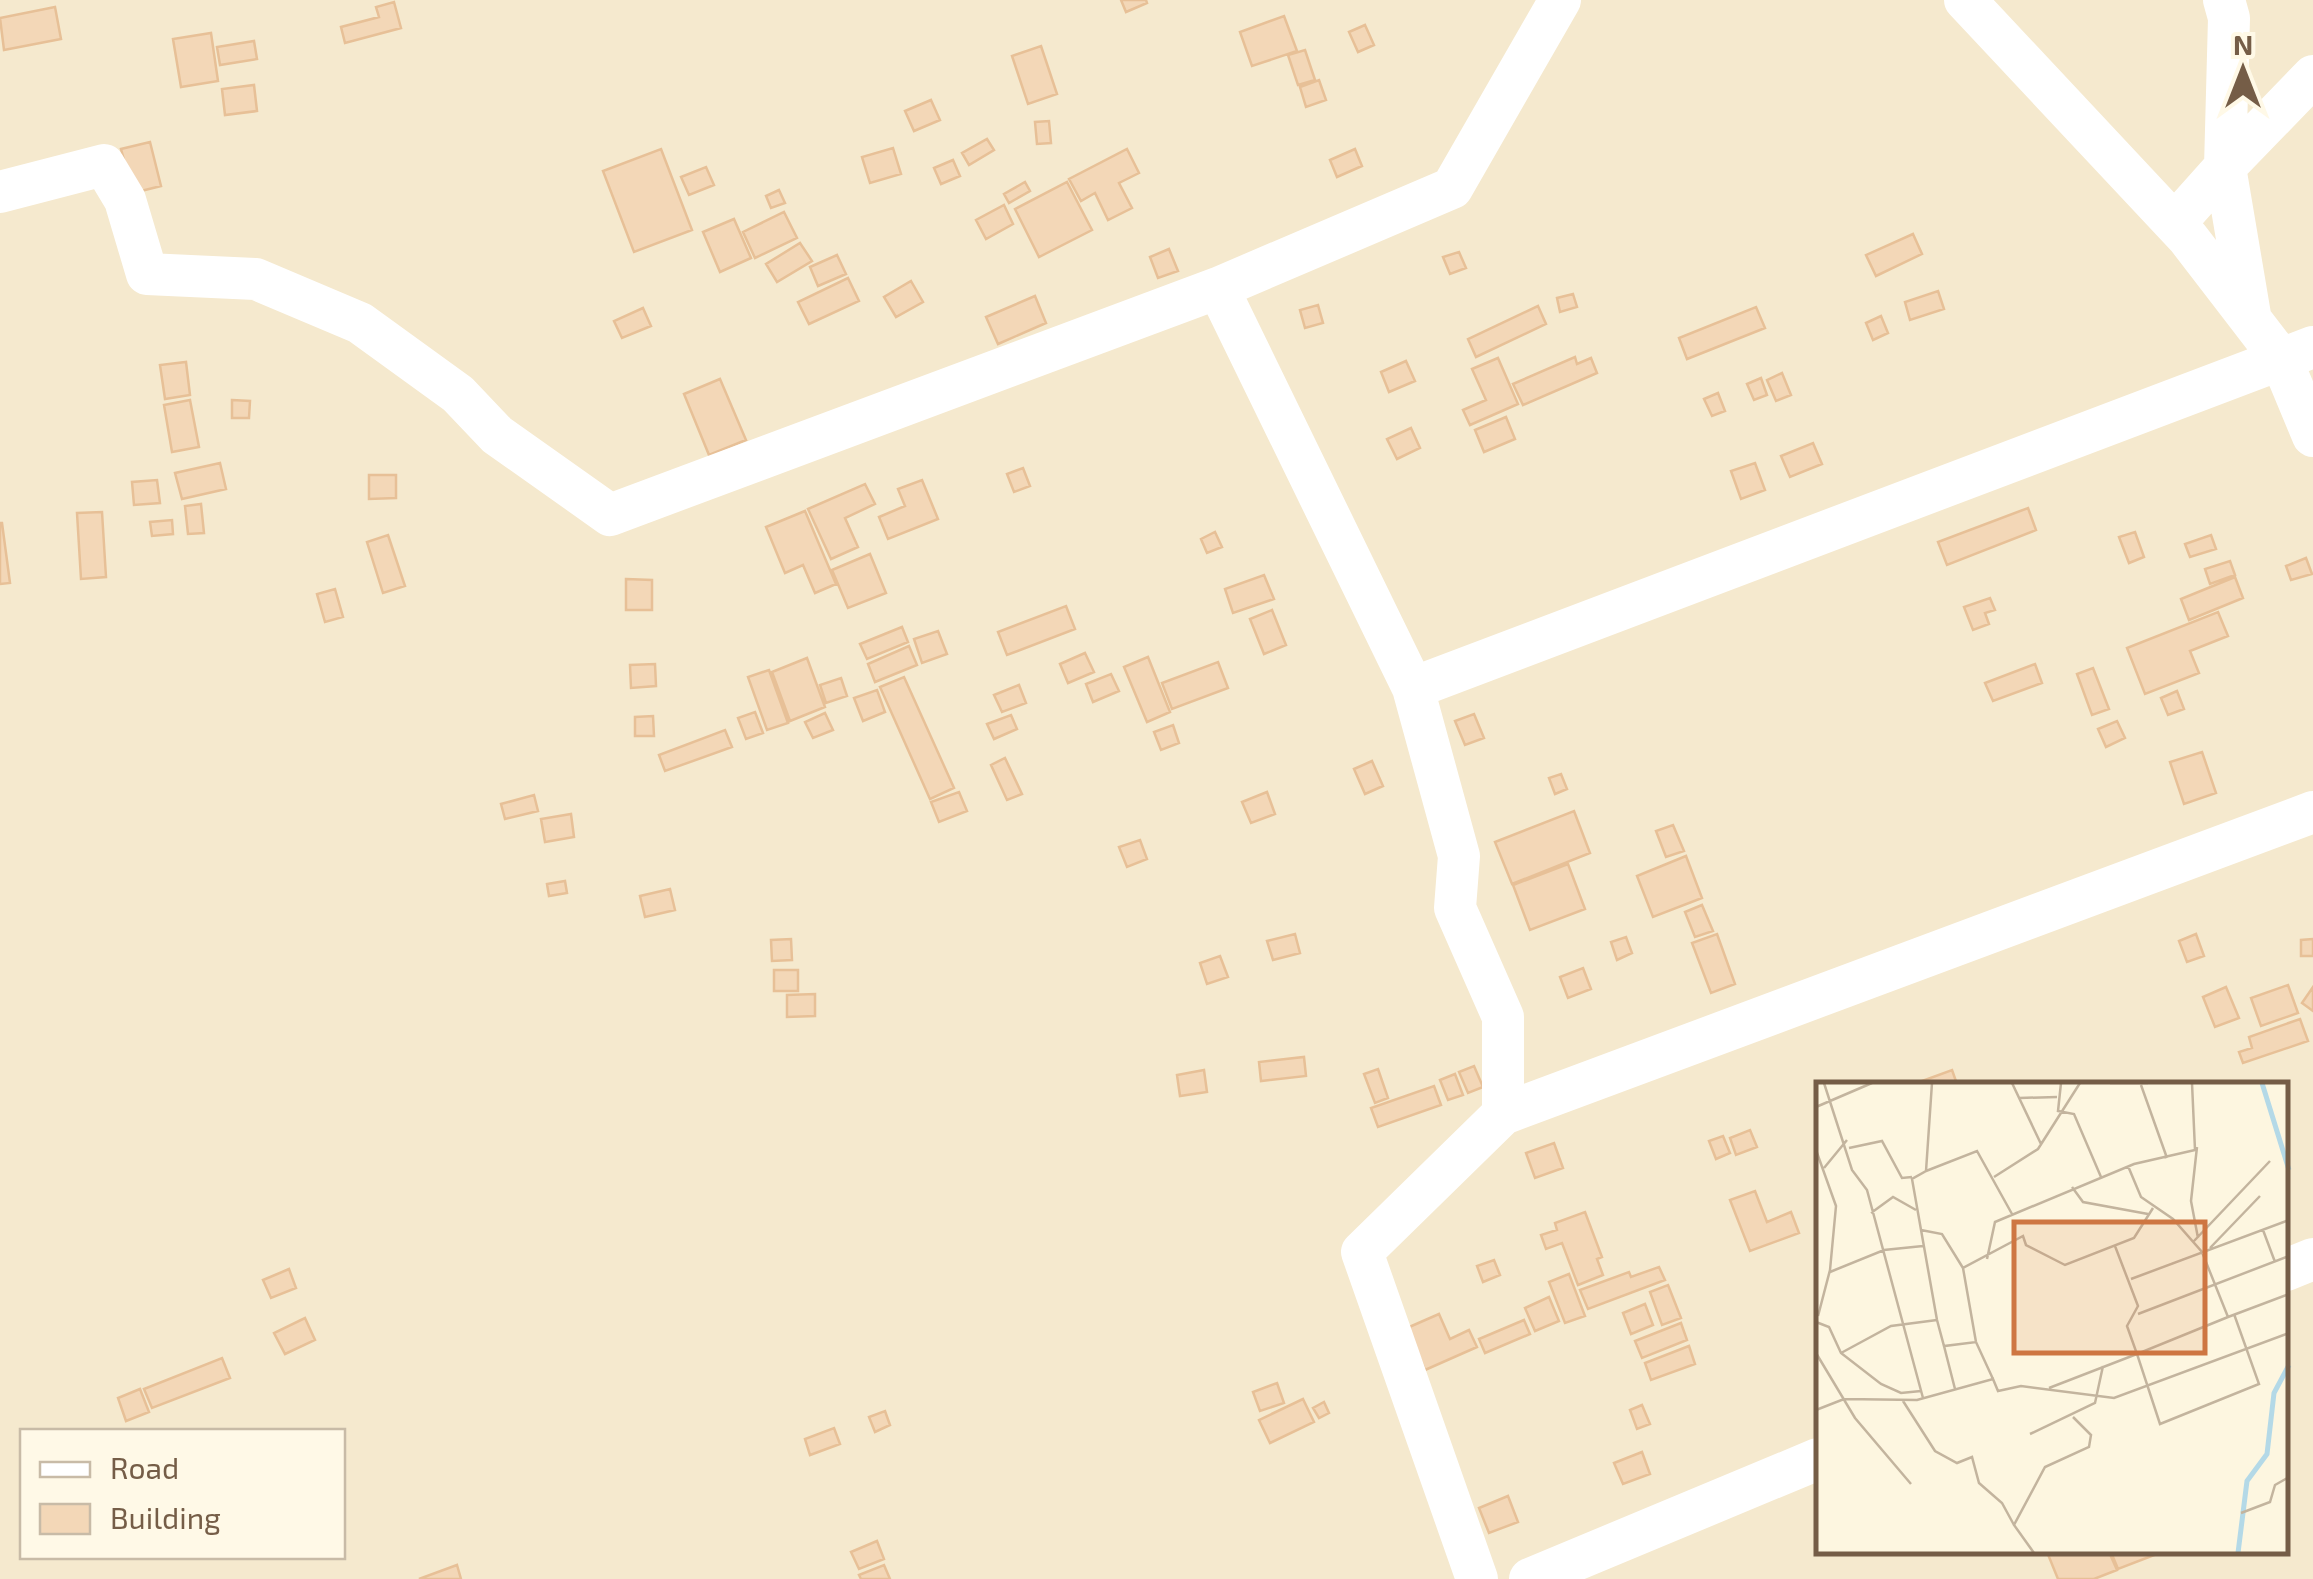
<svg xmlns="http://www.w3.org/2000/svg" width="2313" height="1579" viewBox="0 0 2313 1579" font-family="'Exo 2',sans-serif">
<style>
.residential{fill:#f5e9ce;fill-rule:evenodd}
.building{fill:#f3d7b7;stroke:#e7c097;stroke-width:2.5}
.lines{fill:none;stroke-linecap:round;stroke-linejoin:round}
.street{stroke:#fff;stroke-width:42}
.inset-river{fill:none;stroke:#b4d9e7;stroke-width:5}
.inset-road{fill:none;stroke:#c3b49e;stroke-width:2.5}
.view{fill:#ce7642;fill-opacity:0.15;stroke:#ce7642;stroke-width:5}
.inset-edge{fill:none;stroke:#755d47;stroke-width:5}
</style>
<rect width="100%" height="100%" fill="#fdf6e0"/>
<!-- residential -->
<path class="residential" d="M0 0H2313V1579H0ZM1818 1084H2286V1552H1818ZM22 1432H342V1556H22Z"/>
<!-- building -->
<path class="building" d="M1121 0H1146L1147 3 1126 12Z
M394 2 401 28 345 43 341 27 379 17 376 7Z
M55 7 61 39 4 50 0 18Z
M1284 16 1297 51 1252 66 1240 32Z
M1365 25 1374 45 1358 52 1349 32Z
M211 33 218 81 181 87 173 39Z
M254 41 257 59 220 65 217 47Z
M1041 46 1057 94 1028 104 1012 56Z
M1305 50 1315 80 1298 85 1288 55Z
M1319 80 1326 100 1306 107 1300 87Z
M254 85 257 111 225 115 222 89Z
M931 100 940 120 914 131 905 111Z
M1049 121 1051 143 1037 144 1035 122Z
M987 139 994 150 969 165 962 153Z
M150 142 161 186 133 193 121 149Z
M893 148 901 174 870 183 862 157Z
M661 149 692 230 634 252 603 171Z
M1127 149 1139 173 1119 183 1132 208 1108 220 1095 193 1081 201 1069 179Z
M1355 149 1362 166 1337 177 1330 160Z
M953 160 960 176 941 184 934 168Z
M706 167 714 185 689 195 681 177Z
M1025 182 1030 191 1009 203 1004 194Z
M1067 182 1092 230 1039 257 1015 209Z
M779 190 785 203 771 208 766 196Z
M1004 205 1013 224 986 239 976 220Z
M784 212 797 238 755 258 743 232Z
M734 219 751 258 720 272 703 232Z
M1913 234 1922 254 1876 276 1866 255Z
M800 243 812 261 777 282 766 264Z
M1169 249 1178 271 1158 278 1150 257Z
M1459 252 1466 268 1450 274 1443 257Z
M837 255 846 274 818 286 810 267Z
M848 278 859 301 809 324 798 302Z
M911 281 923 302 896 317 884 297Z
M1938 291 1944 309 1910 320 1905 302Z
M1573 294 1577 307 1560 312 1557 298Z
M1035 296 1046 323 998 344 986 317Z
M1318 305 1323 323 1305 328 1300 310Z
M1538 306 1546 324 1476 357 1468 339Z
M1756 307 1765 328 1687 359 1679 338Z
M643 308 651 326 622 338 614 321Z
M1881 316 1888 333 1873 340 1866 323Z
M1575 357 1577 364 1591 358 1597 373 1523 405 1513 384Z
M1498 358 1518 404 1470 425 1463 410 1486 400 1472 369Z
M1406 361 1415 381 1389 392 1381 372Z
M186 362 190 395 165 399 160 365Z
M1782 373 1791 395 1776 401 1767 380Z
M1761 378 1767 395 1754 400 1747 384Z
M720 379 746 440 709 455 684 394Z
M1718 393 1725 411 1712 416 1704 399Z
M190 400 199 447 172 452 164 405Z
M232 400 250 401 249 418H232Z
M1506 417 1515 439 1484 452 1475 430Z
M1411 428 1420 448 1397 459 1387 439Z
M1813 443 1822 464 1790 477 1781 456Z
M220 463 226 489 182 499 175 473Z
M1755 463 1765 490 1741 499 1731 471Z
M1023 468 1030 486 1014 492 1007 474Z
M369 475H396V498L369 499Z
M157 480 160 503 134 505 132 482Z
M922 480 938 519 888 539 879 517 905 506 898 489Z
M865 484 875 504 845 518 858 547 831 559 808 509Z
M201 504 204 533 188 534 185 506Z
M2028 508 2036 530 1947 565 1938 542Z
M805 511 836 584 815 593 803 565 785 573 766 527Z
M102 512 106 577 81 579 77 513Z
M172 520 173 534 152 536 150 522Z
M0 523H2L10 583 0 584Z
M1215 532 1222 547 1207 553 1201 539Z
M2135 532 2144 557 2129 563 2119 537Z
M388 535 405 586 383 593 367 542Z
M2211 535 2216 549 2190 557 2185 544Z
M870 554 886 593 848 608 832 570Z
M2306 558 2312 574 2291 580 2286 566Z
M2230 561 2235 575 2210 584 2205 569Z
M1264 575 1274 599 1233 613 1225 589Z
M2235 577 2243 598 2189 620 2181 599Z
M626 579 652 580V610H626Z
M335 589 343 617 325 622 317 594Z
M1990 598 1995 610 1985 613 1989 624 1973 630 1964 607Z
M1066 606 1075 629 1007 655 998 632Z
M1272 610 1286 645 1264 654 1250 619Z
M2218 612 2228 636 2190 651 2199 673 2145 694 2127 648Z
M902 627 908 642 867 659 860 644Z
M938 631 947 654 922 663 914 639Z
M909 646 917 665 875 682 868 664Z
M1085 653 1094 672 1068 683 1060 664Z
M1148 657 1170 712 1147 722 1124 667Z
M807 658 825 707 790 721 772 672Z
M1218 662 1228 688 1172 709 1162 683Z
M655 664 656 686 631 688 630 665Z
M2035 664 2042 683 1993 701 1985 683Z
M2093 668 2109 709 2092 715 2077 674Z
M769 670 788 723 767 730 748 677Z
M1111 674 1119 691 1093 702 1086 684Z
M904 677 954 788 930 799 880 687Z
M841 678 847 696 826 703 820 685Z
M1019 685 1026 703 1002 712 994 695Z
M877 690 885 712 863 721 854 698Z
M2177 691 2184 709 2168 715 2161 698Z
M755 712 763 733 746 739 738 718Z
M825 713 833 730 813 738 805 722Z
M1474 714 1484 738 1465 745 1455 721Z
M1011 715 1017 729 994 739 987 724Z
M653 716 654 736H635V717Z
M2117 721 2125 738 2106 747 2098 729Z
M1173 725 1179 743 1161 750 1154 732Z
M725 730 732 747 665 771 659 755Z
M2202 752 2216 793 2184 804 2170 762Z
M1005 758 1022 794 1007 800 991 765Z
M1372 761 1383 786 1365 794 1354 769Z
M1561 774 1567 789 1555 794 1549 778Z
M959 792 967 811 939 822 931 802Z
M1267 792 1275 814 1251 823 1242 802Z
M534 795 538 811 505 819 501 804Z
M1574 811 1590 853 1512 884 1495 842Z
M571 814 574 837 545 842 541 819Z
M1673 825 1684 851 1666 857 1656 831Z
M1140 840 1147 859 1127 867 1119 847Z
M1686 856 1702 898 1653 917 1637 876Z
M1568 864 1585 909 1530 930 1513 885Z
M565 881 567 893 549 896 547 884Z
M670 889 675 910 645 917 640 896Z
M1702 905 1713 931 1695 937 1685 912Z
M1295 934 1300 953 1273 960 1267 941Z
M1717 934 1735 984 1711 993 1692 943Z
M2196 934 2204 956 2187 962 2179 941Z
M1626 937 1632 953 1617 960 1611 942Z
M791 939 792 960 772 961 771 940Z
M2313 939V956H2301V940Z
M1220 956 1228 977 1207 984 1200 963Z
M1583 968 1591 989 1568 998 1560 977Z
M774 970H798V991H774Z
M2288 985 2298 1013 2261 1026 2251 998Z
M2226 987 2239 1018 2215 1027 2203 997Z
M2313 987V1011L2302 1003Z
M815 994V1016L787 1017V995Z
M2300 1019 2308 1041 2243 1063 2239 1052 2252 1048 2249 1037Z
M1304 1057 1306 1076 1261 1081 1259 1062Z
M1474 1066 1483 1087 1468 1093 1459 1072Z
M1378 1069 1388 1098 1375 1103 1364 1074Z
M1204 1070 1207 1092 1180 1096 1177 1075Z
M1952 1070 1957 1084H1914Z
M1455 1074 1463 1095 1448 1100 1440 1080Z
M1434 1086 1441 1105 1378 1127 1371 1108Z
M1750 1130 1757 1147 1736 1155 1730 1138Z
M1723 1136 1730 1153 1716 1159 1709 1141Z
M1554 1143 1563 1168 1535 1178 1526 1153Z
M1755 1191 1767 1222 1791 1212 1799 1233 1750 1251 1730 1200Z
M1585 1212 1602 1257 1597 1259 1603 1275 1578 1285 1562 1243 1546 1249 1541 1235 1557 1230 1555 1223Z
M1494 1260 1500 1275 1483 1282 1477 1266Z
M1659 1267 1665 1280 1588 1309 1580 1290 1629 1272 1631 1277Z
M289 1269 296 1288 271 1298 263 1280Z
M1569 1274 1585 1316 1565 1323 1549 1282Z
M1668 1285 1681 1318 1662 1325 1650 1292Z
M1549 1297 1559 1321 1535 1331 1525 1308Z
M1645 1304 1653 1325 1631 1334 1623 1313Z
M1439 1314 1450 1339 1469 1330 1477 1347 1425 1370 1407 1328Z
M305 1318 315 1340 285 1354 274 1333Z
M1524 1320 1530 1334 1485 1353 1479 1339Z
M1681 1323 1687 1340 1642 1358 1635 1341Z
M1689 1346 1695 1364 1651 1380 1645 1363Z
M222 1358 230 1378 152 1408 144 1389Z
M1277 1383 1284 1403 1260 1411 1253 1392Z
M140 1389 149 1412 126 1421 118 1398Z
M1303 1399 1314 1422 1270 1443 1259 1420Z
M1324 1402 1329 1413 1319 1418 1313 1408Z
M1642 1405 1650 1424 1637 1429 1630 1410Z
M885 1411 890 1425 875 1432 869 1417Z
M834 1428 840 1444 810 1455 805 1439Z
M1642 1452 1650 1474 1623 1484 1614 1463Z
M1508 1496 1518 1522 1489 1533 1479 1508Z
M877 1541 884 1559 859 1569 851 1552Z
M2047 1552H2109L2117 1570 2094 1579H2058Z
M2111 1552H2162L2118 1569Z
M457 1565 461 1579H419Z
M884 1565 890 1579H861L859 1575Z"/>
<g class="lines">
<!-- street -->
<path class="street" d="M1965 0 2188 238 2281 359 2313 436
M2224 0 2229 18 2225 167 2250 315
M0 192 104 165 125 200 147 274 256 279 360 323 458 394 497 435 610 515 1218 288 1452 188 1560 0
M2175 223 2225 167 2313 76
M1218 288 1413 688 1459 856 1455 908 1503 1017V1114L1362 1252 1477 1579
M1413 688 2313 347
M1503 1114 2313 812
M2286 1270 2313 1259
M1530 1579 1818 1459"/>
</g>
<!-- overview -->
<g transform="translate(1816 1082)">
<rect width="472" height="472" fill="#fdf6e0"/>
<path class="inset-river" d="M446 1 473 88M422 471 431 399 451 372 458 311 473 283"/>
<path class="inset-road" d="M8 1 36 88 51 108 107 316M116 1 110 89 96 97 121 238 128 264 160 260 177 297M196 1 225 62M245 1 242 29 258 32 285 95M294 1H332M325 3 351 76M203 16 241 15M0 25 56 1M381 65 375 119 382 156M33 66 66 59 86 96 96 95M0 68 20 124 14 188 2 234M312 84 325 115 357 137 386 170 412 235M8 86 31 58M110 89 161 69 196 132M178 95 222 67 264 1M256 105 267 120 332 132M55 131 77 115 100 128M105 148 126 152 147 186M447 148 459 180M378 159 454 79M394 166 444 114M171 177 179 140 318 82 379 68 376 1M14 190 68 168 107 164M315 197 473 138M322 232 473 174M418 232 443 302 344 342 321 272 412 235 473 212M0 240 13 245 25 271 65 302 85 311 105 309M160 260 147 186 207 154 210 163 249 183 318 156 337 126M128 264 139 307M0 271 39 336 95 402M25 271 75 244 121 238M233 306 321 272 311 244 322 224 299 164M87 319 119 369 141 381 156 375 163 401 186 421 198 443M0 328 28 317 101 318 177 297 182 309 205 304 298 316 473 251M214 352 279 321 287 284M425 431 454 420 459 403 473 395M218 471 198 443 229 385 273 365 275 353 257 335"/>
<path class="view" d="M198 140H389V271H198Z"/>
<rect width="472" height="472" class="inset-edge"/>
</g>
<!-- legend -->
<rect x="20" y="1429" width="325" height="130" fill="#fff9e7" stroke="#c8bba7" stroke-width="2.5"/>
<rect x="40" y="1462" width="50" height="15" fill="#ffffff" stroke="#c8bba7" stroke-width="2.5"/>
<text x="110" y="1479" font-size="30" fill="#755d47">Road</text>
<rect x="40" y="1504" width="50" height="30" fill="#f3d7b7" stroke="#c8bba7" stroke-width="2.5"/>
<text x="110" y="1529" font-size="30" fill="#755d47">Building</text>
<!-- north arrow -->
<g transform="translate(2243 70)" stroke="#fff9e7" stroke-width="8" paint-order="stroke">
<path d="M0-8L18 38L0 25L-18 38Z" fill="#755d47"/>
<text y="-15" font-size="28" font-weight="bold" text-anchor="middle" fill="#755d47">N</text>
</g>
</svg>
